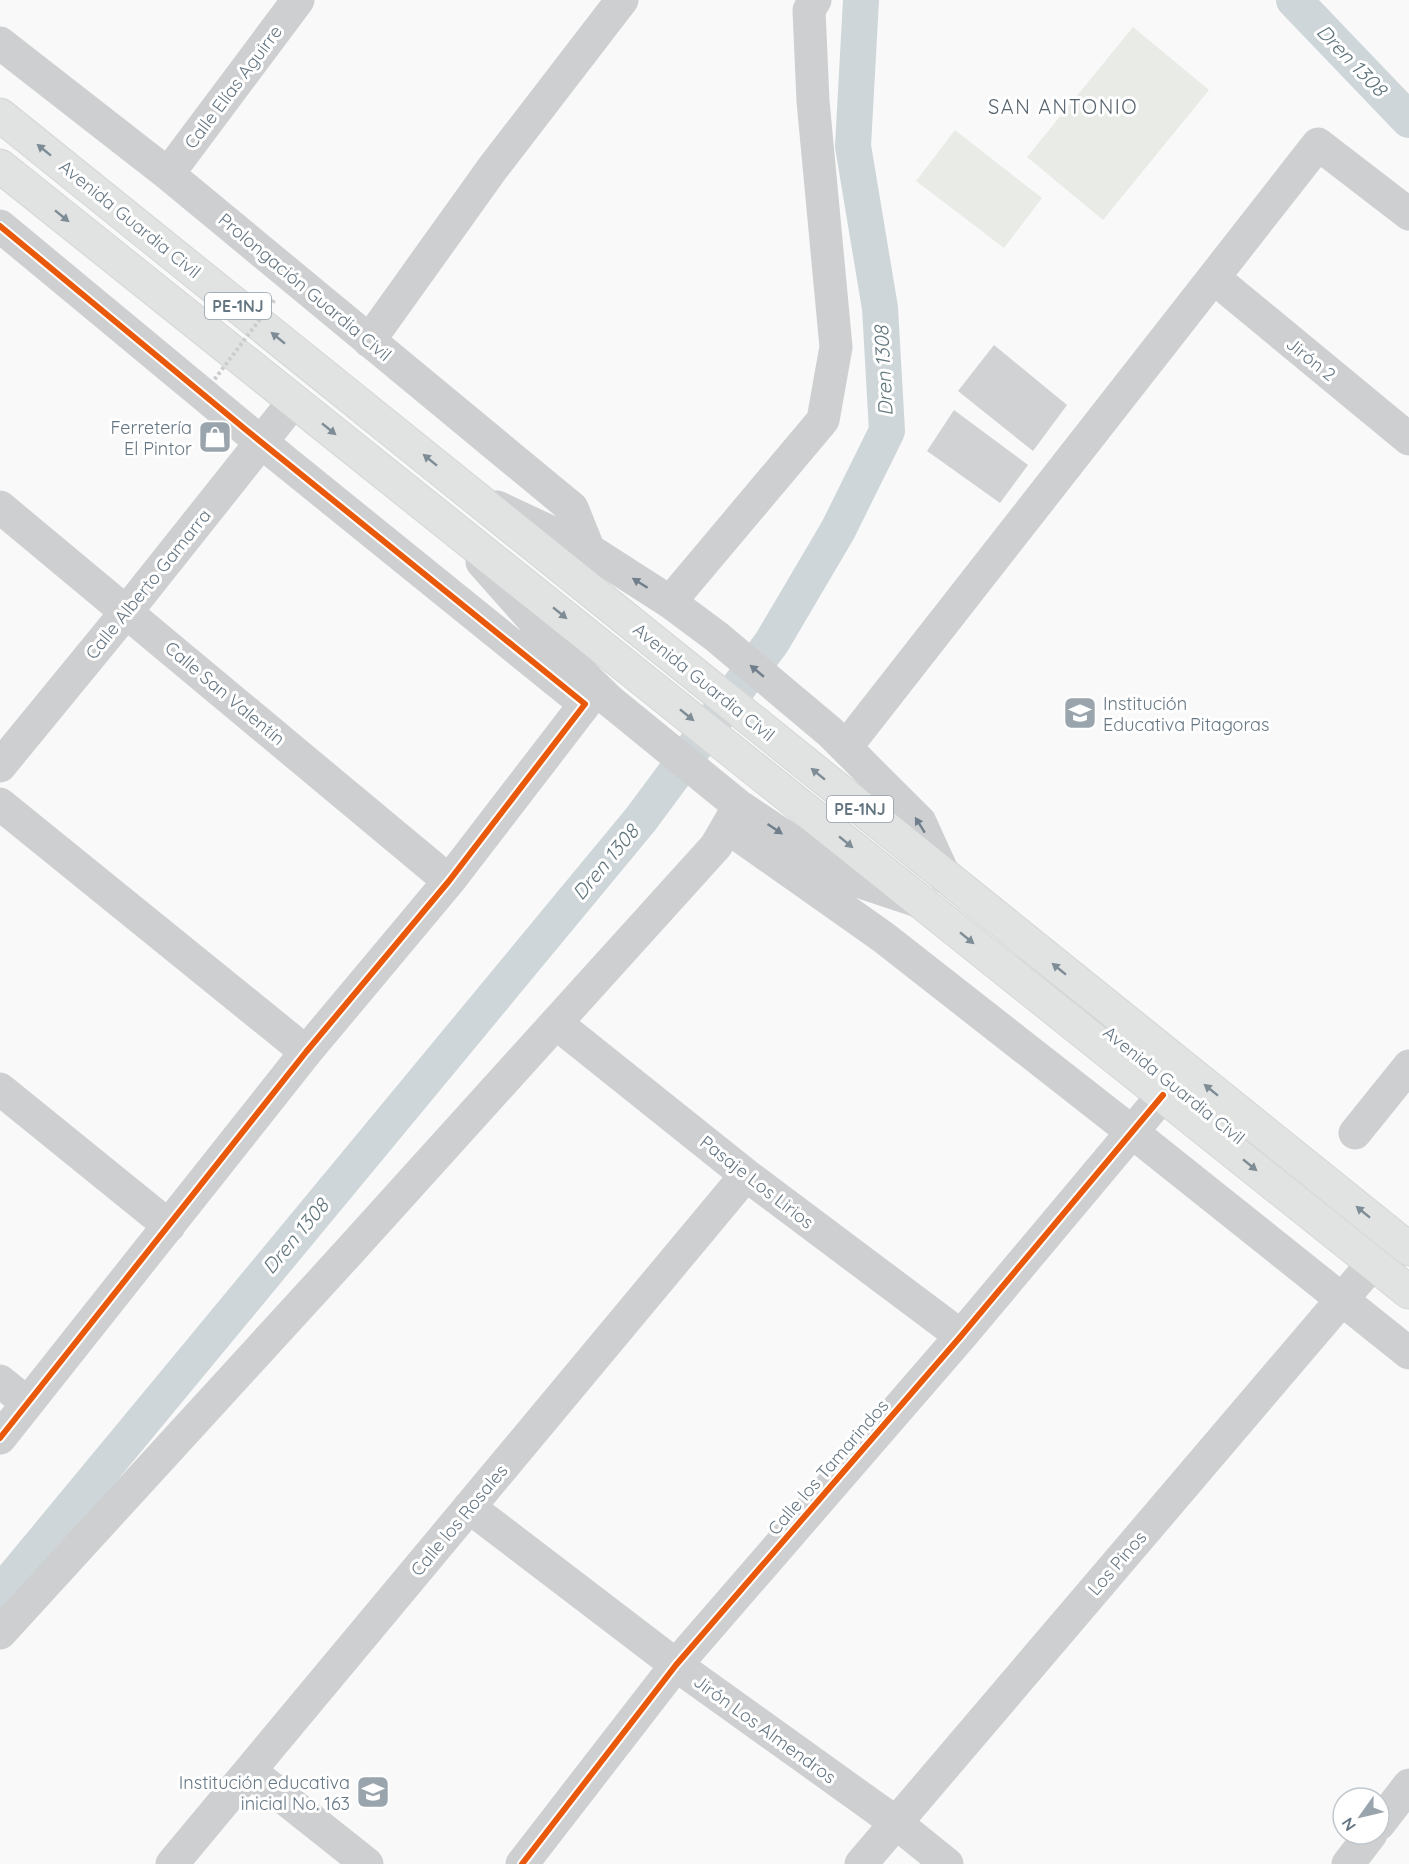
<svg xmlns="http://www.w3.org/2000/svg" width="1409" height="1864" viewBox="0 0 1409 1864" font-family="Quicksand,sans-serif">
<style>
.green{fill:#e8ebe6}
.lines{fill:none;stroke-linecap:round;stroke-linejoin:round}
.canal{stroke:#ced6d9;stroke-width:36}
.building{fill:#d0d2d3}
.highway-casing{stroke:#d5d6d6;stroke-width:35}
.minor{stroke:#cecfd0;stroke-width:33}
.highway{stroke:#e1e2e2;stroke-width:33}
.path-bridge{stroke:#cbcccd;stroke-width:4;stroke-dasharray:3 3;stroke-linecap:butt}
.cycleway-casing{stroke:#fff;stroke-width:10}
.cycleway{stroke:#e8590c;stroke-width:6}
.oneway{fill:#7e8c96}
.oneway2{fill:#707f8b}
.labels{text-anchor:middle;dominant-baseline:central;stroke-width:6;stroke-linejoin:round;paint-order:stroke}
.shield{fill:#fff;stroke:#939fa8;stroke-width:1.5}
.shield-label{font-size:16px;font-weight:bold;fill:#657683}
.street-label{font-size:18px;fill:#657683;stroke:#fff}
.poi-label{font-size:18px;fill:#657683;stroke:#fff;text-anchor:end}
.water-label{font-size:20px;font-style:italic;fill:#60757c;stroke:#fff}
.neighbourhood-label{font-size:20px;letter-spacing:1.5px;fill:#57646e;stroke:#fff}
</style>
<rect width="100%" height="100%" fill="#f9f9f9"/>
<!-- green -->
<path class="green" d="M1133 27 1209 90 1103 220 1027 157Z
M955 130 1042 198 1004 248 916 181Z"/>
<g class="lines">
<!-- canal -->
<path class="canal" d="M1294 0 1409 120
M0 1594 641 819 772 642 838 530 887 431 880 308 853 146 861 0"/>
</g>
<!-- building -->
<path class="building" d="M994 345 1067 405 1033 451 958 391Z
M954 410 1028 465 1000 503 927 451Z"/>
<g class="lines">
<defs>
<path id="highway" d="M0 115C471 492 938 872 1409 1249
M0 166 1409 1292"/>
</defs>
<!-- highway casing -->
<use href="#highway" class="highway-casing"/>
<!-- minor -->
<path class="minor" d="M0 43 168 174 572 508 589 550
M168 174 298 0
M0 226 245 429 585 704 449 881 306 1052 0 1438
M1214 278 1409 439
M369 341 492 169 622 0
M0 507 449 881
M497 507 589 550 670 602 717 637 830 732 920 822 945 877
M482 562 575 667 610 701 739 806 846 877 918 901
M670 602 823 420 836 347 813 101 809 10 815 0
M846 747 1318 144 1409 214
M0 766 127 611 294 401
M0 804 306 1052
M727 827 883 937 1132 1132 1409 1353
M556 1023 746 1175 961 1336
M0 1089 169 1226
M1355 1133 1409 1066
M0 1381 27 1403
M469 1507 676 1665 895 1822 947 1864
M0 1633 346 1255 716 846 739 806
M250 1771 367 1864
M1379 1824 1409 1785
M172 1864 746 1175
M522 1864 676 1665 961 1336 1163 1095
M861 1864 1373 1263
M1348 1864 1371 1834"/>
<!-- highway -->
<use href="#highway" class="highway"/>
<!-- path-bridge -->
<path class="path-bridge" d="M211 384 276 298"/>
<defs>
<path id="cycleway" d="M0 226 245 429 585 704 449 881 306 1052 0 1438
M522 1864 676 1665 961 1336 1163 1095"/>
</defs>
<!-- cycleway casing -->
<use href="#cycleway" class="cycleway-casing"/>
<!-- cycleway -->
<use href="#cycleway" class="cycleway"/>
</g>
<!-- one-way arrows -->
<defs><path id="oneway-solid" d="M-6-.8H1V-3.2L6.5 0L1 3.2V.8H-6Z" transform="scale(1.5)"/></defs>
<g class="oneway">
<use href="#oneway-solid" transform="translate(44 150) rotate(-141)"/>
<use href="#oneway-solid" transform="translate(62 216) rotate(39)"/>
<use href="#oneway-solid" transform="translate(278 338) rotate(-141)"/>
<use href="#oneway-solid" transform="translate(329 429) rotate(39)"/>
<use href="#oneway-solid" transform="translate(430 460) rotate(-141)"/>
<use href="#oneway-solid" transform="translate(560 613) rotate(39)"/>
<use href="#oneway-solid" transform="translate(687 715) rotate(39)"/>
<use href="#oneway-solid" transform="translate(818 774) rotate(-141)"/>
<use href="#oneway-solid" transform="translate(846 842) rotate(39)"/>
<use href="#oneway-solid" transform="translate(967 938) rotate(39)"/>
<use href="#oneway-solid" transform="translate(1059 969) rotate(-141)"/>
<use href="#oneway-solid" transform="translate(1211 1090) rotate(-141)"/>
<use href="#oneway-solid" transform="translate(1250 1165) rotate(39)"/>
<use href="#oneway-solid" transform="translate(1363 1212) rotate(-141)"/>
</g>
<g class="oneway2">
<use href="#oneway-solid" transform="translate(640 583) rotate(-148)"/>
<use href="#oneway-solid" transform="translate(757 671) rotate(-140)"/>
<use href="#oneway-solid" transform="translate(920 825) rotate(-122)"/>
<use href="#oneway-solid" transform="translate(775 829) rotate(34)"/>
</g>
<!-- icons -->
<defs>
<symbol id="shop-square" viewBox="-11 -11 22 22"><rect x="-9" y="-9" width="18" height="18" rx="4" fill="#99a4ac" stroke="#fff"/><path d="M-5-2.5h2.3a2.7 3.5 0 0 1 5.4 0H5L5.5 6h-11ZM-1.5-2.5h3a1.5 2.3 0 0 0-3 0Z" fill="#fff"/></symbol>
<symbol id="school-square" viewBox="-11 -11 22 22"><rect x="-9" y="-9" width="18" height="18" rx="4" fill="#99a4ac" stroke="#fff"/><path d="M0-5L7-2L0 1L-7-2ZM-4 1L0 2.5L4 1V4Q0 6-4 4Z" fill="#fff"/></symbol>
</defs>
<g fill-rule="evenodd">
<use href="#shop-square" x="196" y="418" width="38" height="38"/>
<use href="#school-square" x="1061" y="694" width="38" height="38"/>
<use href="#school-square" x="354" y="1773" width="38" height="38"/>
</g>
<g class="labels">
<!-- shield labels -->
<g class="shield">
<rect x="205" y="293" width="66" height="26" rx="4.5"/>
<rect x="827" y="796" width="66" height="26" rx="4.5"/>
</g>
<g class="shield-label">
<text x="238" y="306">PE-1NJ</text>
<text x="860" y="809">PE-1NJ</text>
</g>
<!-- street labels -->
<g class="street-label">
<text transform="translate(233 87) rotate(-53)">Calle Elías Aguirre</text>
<text transform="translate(130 219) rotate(39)">Avenida Guardia Civil</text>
<text transform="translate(305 287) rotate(40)">Prolongación Guardia Civil</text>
<text transform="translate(1311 359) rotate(39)">Jirón 2</text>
<text transform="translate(148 584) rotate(-51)">Calle Alberto Gamarra</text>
<text transform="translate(704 682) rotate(39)">Avenida Guardia Civil</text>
<text transform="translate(225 693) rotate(40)">Calle San Valentín</text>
<text transform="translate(1174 1085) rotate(39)">Avenida Guardia Civil</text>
<text transform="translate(757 1182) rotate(38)">Pasaje Los Lirios</text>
<text transform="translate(828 1467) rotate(-49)">Calle los Tamarindos</text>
<text transform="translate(459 1520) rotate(-50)">Calle los Rosales</text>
<text transform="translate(1117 1563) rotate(-49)">Los Pinos</text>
<text transform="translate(765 1729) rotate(36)">Jirón Los Almendros</text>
</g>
<!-- poi labels -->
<g class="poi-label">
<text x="192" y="427">Ferretería<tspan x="192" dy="21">El Pintor</tspan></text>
<text x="1103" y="703" text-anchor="start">Institución<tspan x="1103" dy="21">Educativa Pitagoras</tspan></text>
<text x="350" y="1782">Institución educativa<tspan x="350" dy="21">inicial No. 163</tspan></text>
</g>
<!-- water labels -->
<g class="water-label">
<text transform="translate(1352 60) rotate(46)">Dren 1308</text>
<text transform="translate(883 371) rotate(-93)">Dren 1308</text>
<text transform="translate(605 862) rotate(-50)">Dren 1308</text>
<text transform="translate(295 1236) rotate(-50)">Dren 1308</text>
</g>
<!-- neighbourhood labels -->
<g class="neighbourhood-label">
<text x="1063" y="106">SAN ANTONIO</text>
</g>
</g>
<!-- north arrow -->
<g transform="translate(1361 1816) rotate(236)"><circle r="28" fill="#ffffff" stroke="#c1c8cd" stroke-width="1.5"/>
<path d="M0-4.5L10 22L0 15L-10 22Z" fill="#99a4ac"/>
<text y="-9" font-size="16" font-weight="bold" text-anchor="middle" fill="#657683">N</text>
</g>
</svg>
